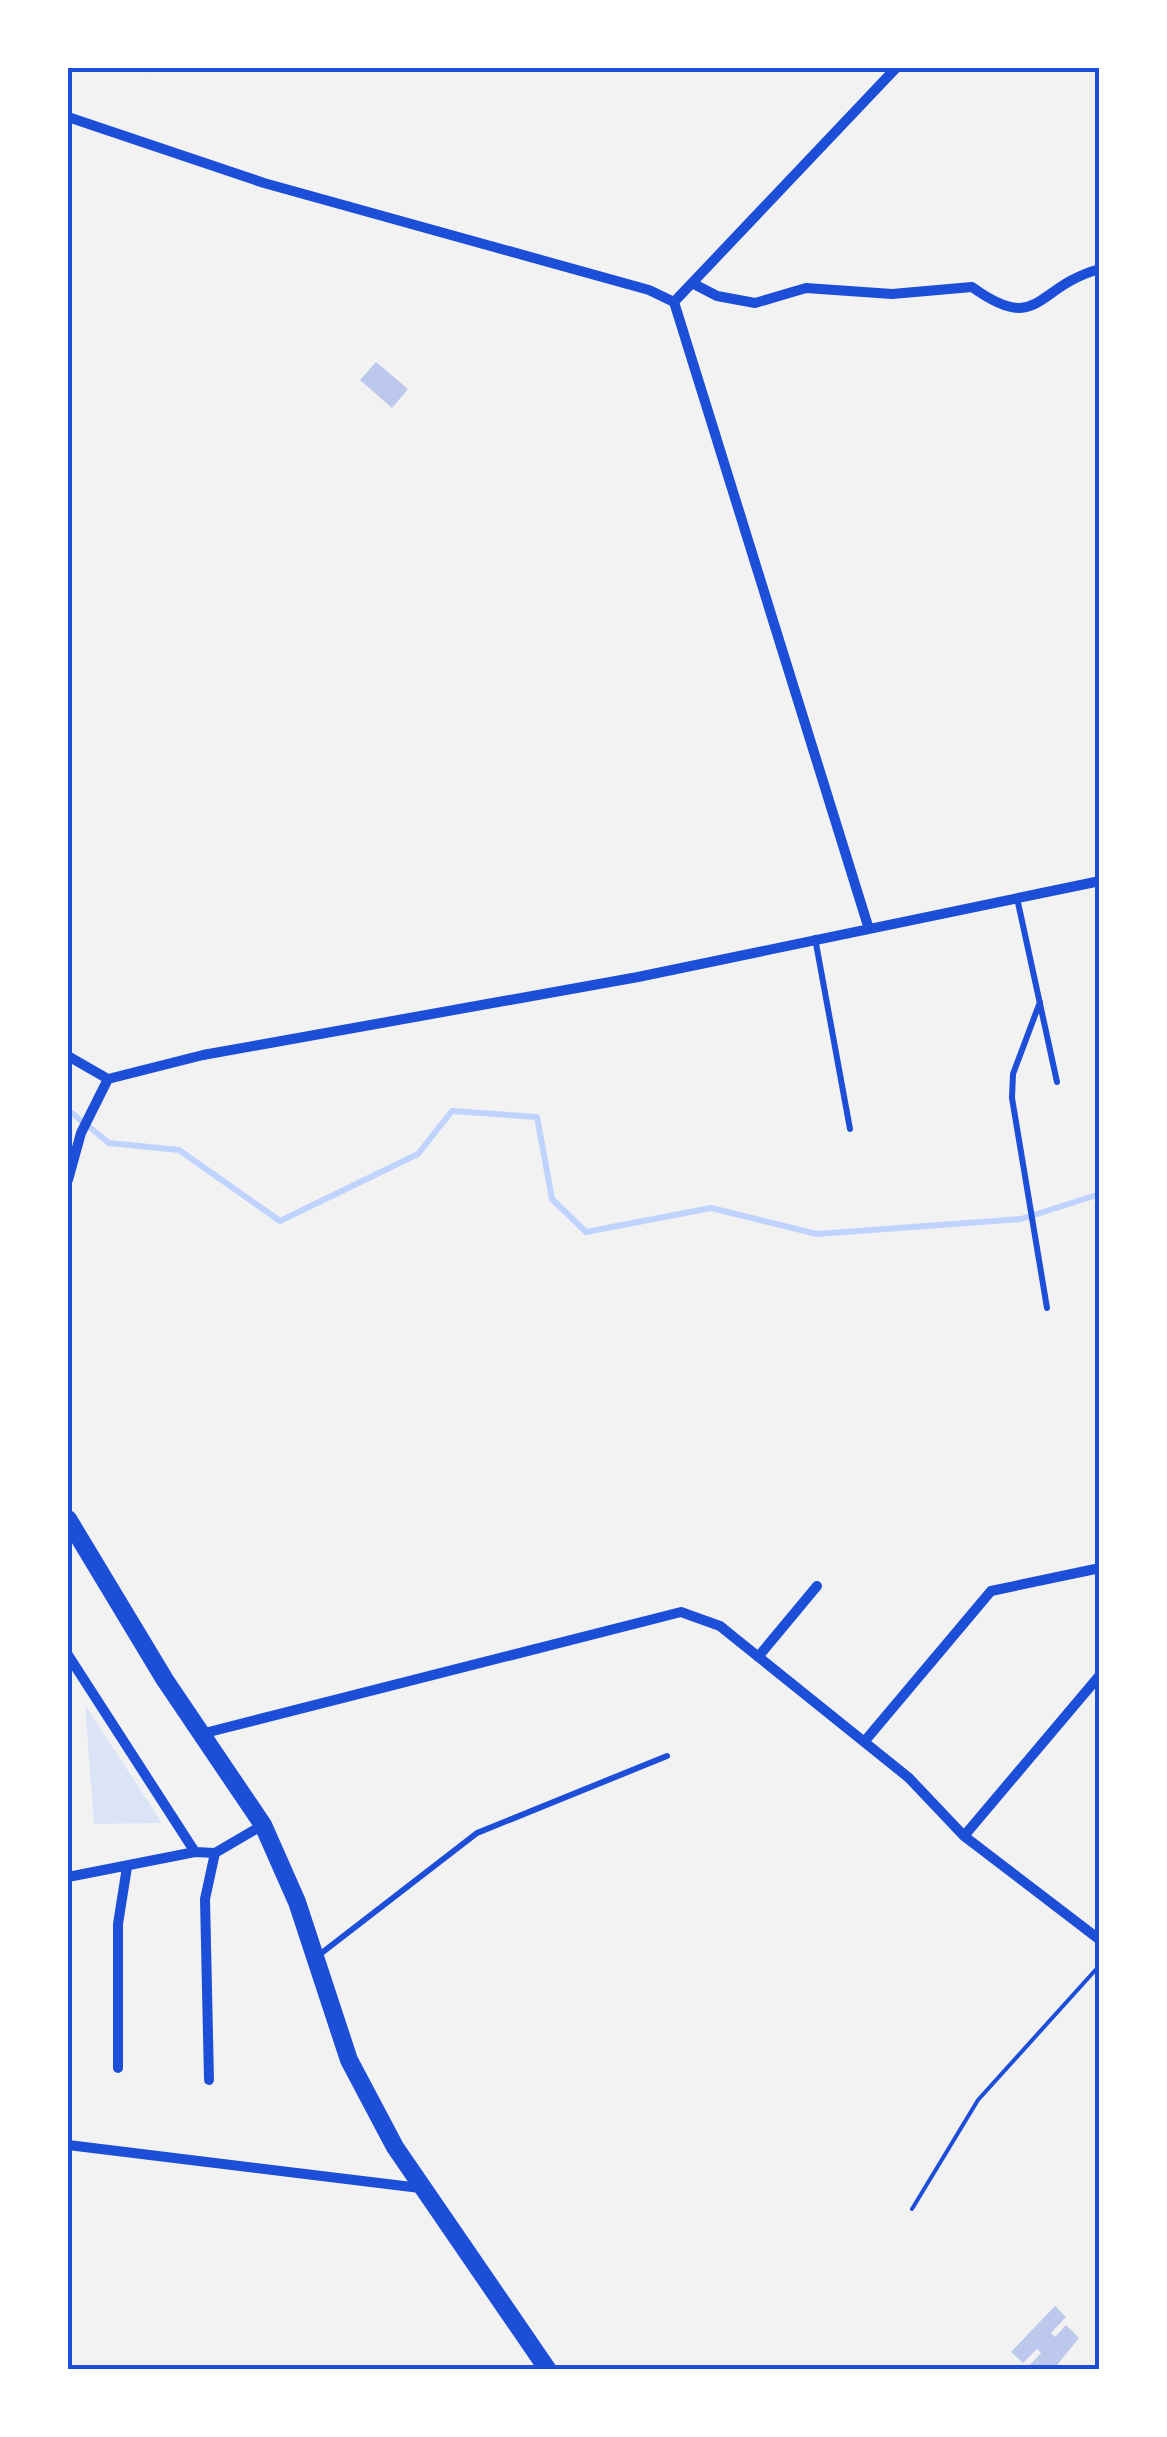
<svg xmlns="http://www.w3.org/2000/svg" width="1167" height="2437" viewBox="0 0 1167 2437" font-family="Arial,sans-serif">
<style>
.green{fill:#dbe4f7}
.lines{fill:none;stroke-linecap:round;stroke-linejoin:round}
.stream{stroke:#bfd3fe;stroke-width:6}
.building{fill:#bdc9ec}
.path{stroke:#1d4ed8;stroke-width:4}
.service{stroke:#1d4ed8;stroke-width:6}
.minor{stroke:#1d4ed8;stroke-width:10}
.secondary{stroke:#1d4ed8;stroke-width:18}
.neatline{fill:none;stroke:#1d4ed8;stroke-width:4}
</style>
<rect width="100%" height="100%" fill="#f2f2f2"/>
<!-- green -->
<path class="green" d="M85 1705 162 1823 94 1824Z"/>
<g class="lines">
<!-- stream -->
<path class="stream" d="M68 1110 109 1143 179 1150 280 1221 418 1154 452 1111 537 1117 552 1199 586 1232 711 1208 817 1234 1021 1219 1100 1194"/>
</g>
<!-- building -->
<path class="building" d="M376 362 408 389 392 408 360 380Z
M1055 2306 1066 2317 1051 2333 1055 2337 1066 2325 1079 2338 1053 2370H1025L1041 2353 1037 2349 1023 2363 1011 2352Z"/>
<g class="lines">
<!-- path -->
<path class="path" d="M912 2209 978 2100 1100 1965"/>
<!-- service -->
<path class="service" d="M148 68 149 69
M1017 898 1057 1082
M815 938 850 1129
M1040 1002 1013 1074 1012 1098 1047 1308
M319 1955 477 1833 667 1756"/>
<!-- minor -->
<path class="minor" d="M68 117 264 183 649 290 674 302 868 926
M692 283 717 296 755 303 806 288 892 294 972 287C1040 336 1035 286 1100 269
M674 302 896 68
M68 1056 108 1079
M68 1180 81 1133 108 1079 203 1055 638 977 1100 881
M68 1655 195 1852
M758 1657 817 1586
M201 1734 681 1612 720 1626 909 1778 964 1836 1100 1940
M864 1742 991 1591 1100 1568
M964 1836 1100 1675
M68 1877 195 1852 215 1853 263 1825
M118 2068V1924L127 1867
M209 2080 205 1899 215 1853
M68 2145 420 2188"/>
<!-- secondary -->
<path class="secondary" d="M68 1519 165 1680 263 1825 297 1902 349 2060 395 2147 548 2370"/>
</g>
<!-- border -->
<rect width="1167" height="2437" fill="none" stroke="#ffffff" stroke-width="140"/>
<rect x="70" y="70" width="1027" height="2297" class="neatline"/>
</svg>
